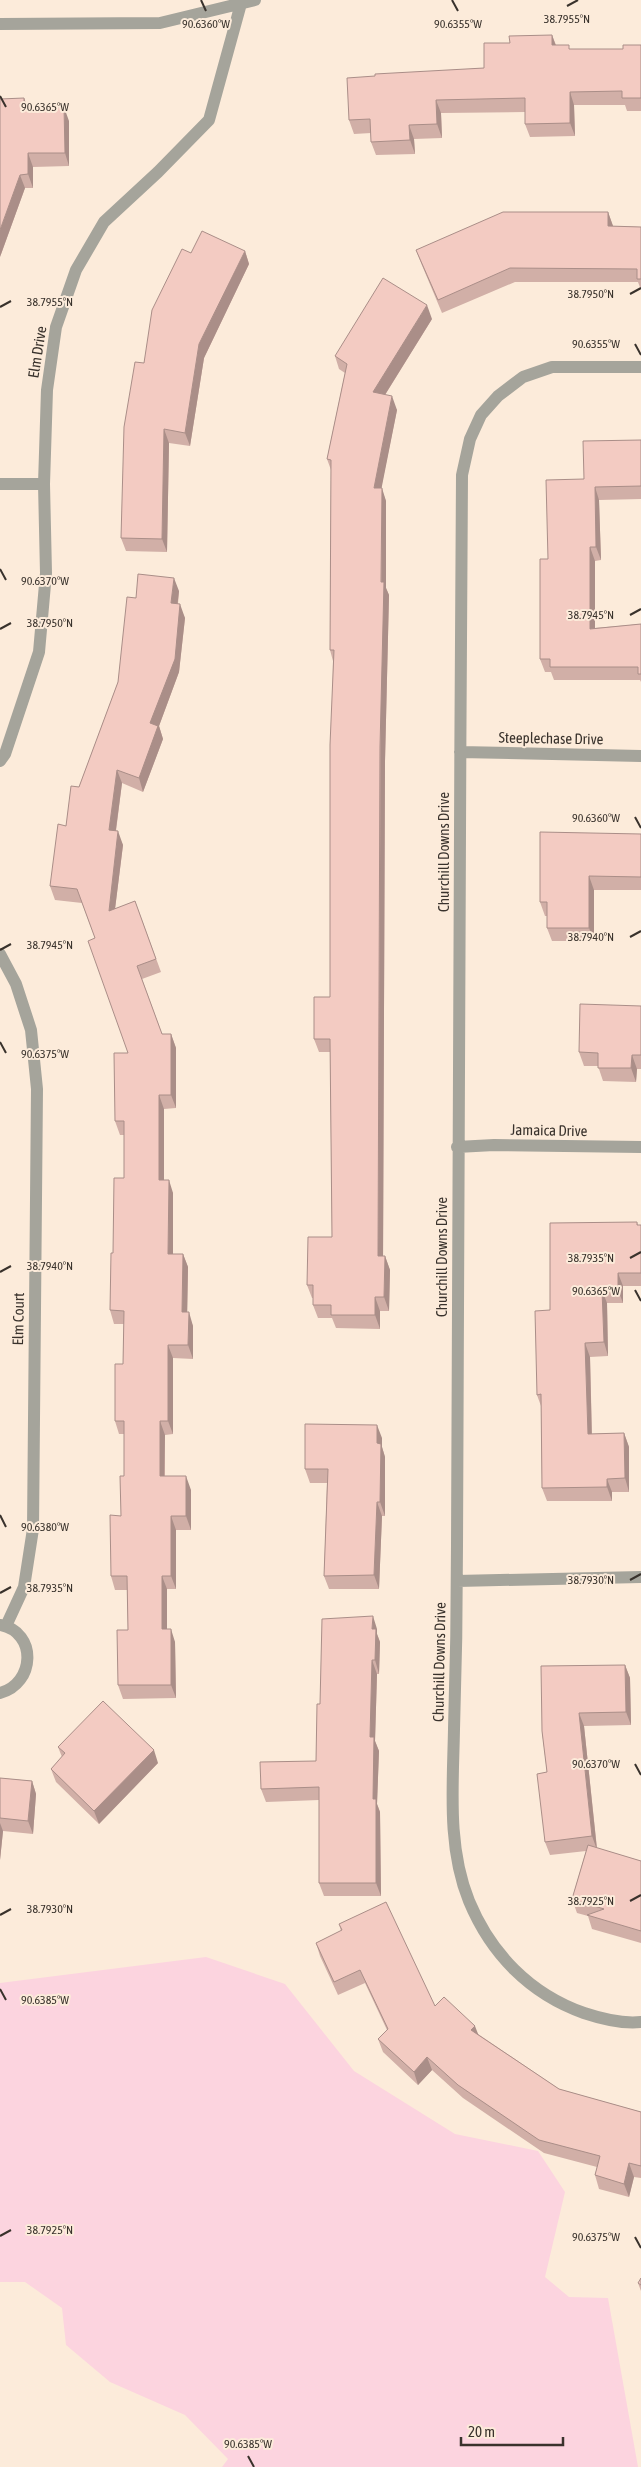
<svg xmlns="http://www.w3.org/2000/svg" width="641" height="2467" viewBox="0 0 641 2467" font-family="'Asap Condensed',sans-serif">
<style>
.green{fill:#fcd4df}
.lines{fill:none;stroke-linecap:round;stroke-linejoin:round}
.street{stroke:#a5a49b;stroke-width:12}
.wall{fill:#d1afa7}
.shaded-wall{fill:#aa8e88}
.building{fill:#f3cbc2;stroke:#aa8e88}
.ticks{fill:none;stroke:#39322c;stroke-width:2}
.labels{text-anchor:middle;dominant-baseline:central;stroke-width:4;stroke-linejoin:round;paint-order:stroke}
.street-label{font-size:15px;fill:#39322c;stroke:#fcebda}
.ticks-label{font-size:12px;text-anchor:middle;fill:#39322c;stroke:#fcebda;stroke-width:4;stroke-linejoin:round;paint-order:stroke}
</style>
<rect width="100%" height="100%" fill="#fcebda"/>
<!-- green -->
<path class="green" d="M206 1957 285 1984 354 2071 455 2134 538 2151 565 2192 545 2277 569 2297 608 2298 638 2467H222L228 2459 185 2415 110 2382 66 2345 62 2308 25 2282H0V1983Z"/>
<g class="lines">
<!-- street -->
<path class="street" d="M0 24 160 23 255 0
M641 367H552L523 377 498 396 481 415 470 439 462 475C460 832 457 1189 457 1546 457 1607 456 1668 454 1729 453 1786 447 1847 469 1901 491 1954 530 1994 584 2013 602 2019 622 2024 641 2022
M0 484H44
M460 752 641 756
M0 761 5 754 39 652 46 573 44 484 47 390 56 327 76 270 104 222 158 172 209 120 242 0
M0 954 16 984 31 1030 37 1089 33 1529 24 1587 6 1626
M457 1147 494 1145 641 1147
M457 1581 641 1577
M0 1625C38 1632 35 1684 0 1693"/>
</g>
<!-- wall -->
<path class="wall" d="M552 35 556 45 570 49H623L641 45V111H627L625 105H574L575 136 530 137 525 124V112L441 113 442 138 414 139 415 154 376 155 371 142V133L354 134 349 120 375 76 484 68 510 43Z
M24 98 28 108 69 121V166L33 167V188H25L0 257Z
M608 212 613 226 641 227V290L638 282H515L442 313 421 263 416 250Z
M245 251 249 264 204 358 190 446 169 443 167 552 126 551 121 538 144 363 191 253Z
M432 319 385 395 397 410 381 488 386 501V588L389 595 385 761 383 1256H385L390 1270 389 1311H380V1329L336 1328 332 1318H318L313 1305V1298H312L307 1285 332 1237 330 1052H319L314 1039 330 997 333 661 330 650 331 470 327 459 345 373 339 369 335 356Z
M641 440V499L599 500 601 560 595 561V628L641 624V682L640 680H554L551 672H545L540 659 548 559 584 479Z
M179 591 178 604 185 618 179 672 159 726 163 739 143 792 122 783 116 831 123 845 115 909 135 901 161 972 142 979 162 1034H171L176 1048V1108L164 1109V1180L173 1193V1254H183L188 1267 187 1312 193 1326V1359L173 1358V1434L165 1435V1476L191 1490V1530H176V1589H167V1629L175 1642 176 1698 123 1699 118 1685 128 1630 127 1590H115L111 1576 121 1516 124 1476V1434H119L115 1421 123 1364 124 1324H114L110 1310 113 1253 124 1178V1135H120L115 1121 128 1053 95 938 82 903 55 900 50 886 66 826 79 787 118 682 136 598Z
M641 834V890H594V941H552L547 928V916H545L540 902Z
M641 1006V1069H637L636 1082 603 1081 598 1066H584L579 1052Z
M637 1222 638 1225H641V1286H623V1303H607L608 1356 590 1357 592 1434 624 1433 629 1447V1492H612V1501H547L542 1488 541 1406 537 1395 550 1310Z
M382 1438V1447L385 1457V1516H382L379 1589H329L324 1576 327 1483H310L305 1469Z
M377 1629V1634L380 1642 379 1674H377L375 1741 379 1751 377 1804 380 1812 381 1896H324L319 1883V1800L266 1802 261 1789 316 1761 320 1704Z
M625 1665 630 1678 631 1725 584 1726 597 1848 641 1861V1943L592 1929 588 1916 577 1913 572 1899 586 1851 550 1855 545 1842 547 1772 542 1731Z
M58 1747 158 1763 99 1824 56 1782 51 1769 62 1757Z
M0 1778 32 1781 36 1794 33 1834 3 1831 0 1860Z
M339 1924 435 2006 478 2034 559 2089 641 2112V2178L634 2177 629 2197 599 2189 595 2175 597 2167 544 2153 463 2098 432 2070 418 2085 383 2052 378 2039 387 2030 365 1983 338 1995 320 1956 316 1943 341 1931Z
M641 2278V2291L638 2283Z"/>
<!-- shaded-wall -->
<path class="shaded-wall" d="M552 35 557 49 552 45Z
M570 92 574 105 575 136 570 123Z
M24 98 29 112 24 108Z
M436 100 441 113 442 138 437 124Z
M64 107 69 121V166L65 153Z
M409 125 414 139 415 154 410 140Z
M28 153 33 167V188L28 174Z
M20 175 25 188 0 257V230Z
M608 212 613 226V240L608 226Z
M245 251 249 264 204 358 190 446 185 433 199 344Z
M427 305 432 319 378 406 373 392Z
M392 396 397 410 379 501 374 488Z
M164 429 169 443 167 552 162 539Z
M595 487 599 500 601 560 596 547Z
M382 488 386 501V588L389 595 385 761 383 1270 378 1256Z
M590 547 595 561V642L590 629Z
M174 578 179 591 176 617 171 603Z
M180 604 185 618 179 672 159 726 163 739 143 792 139 778 150 723Z
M117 770 122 783 114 844 109 830Z
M118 831 123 845 113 925 109 911Z
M589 876 594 890V941L589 928Z
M171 1034 176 1048V1108L171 1095Z
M632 1055 637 1069 636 1082 631 1068Z
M159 1095 164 1109V1193L159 1180Z
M169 1180 173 1193V1267L168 1254Z
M183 1254 188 1267 187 1325 182 1312Z
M385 1256 390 1270 389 1311 384 1297Z
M618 1273 623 1286V1303L618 1290Z
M602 1290 607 1303 608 1356 604 1342Z
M375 1297 380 1311V1329L375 1315Z
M189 1312 193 1326V1359L188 1345Z
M585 1343 590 1357 592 1447 588 1434Z
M168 1345 173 1358V1434L168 1421Z
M160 1421 165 1435 164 1490 160 1476Z
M377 1425 382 1438V1447L385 1457V1516L380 1502 377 1443Z
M624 1433 629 1447V1492L625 1478Z
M186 1476 191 1490V1530L186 1516Z
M607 1479 612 1492V1501L607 1487Z
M377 1502 382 1516 379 1589 374 1575Z
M171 1516 176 1530V1589L171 1576Z
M162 1576 167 1589V1642L162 1629Z
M373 1616 377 1629V1634L380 1642 379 1674 375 1660 372 1629Z
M171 1629 175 1642 176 1698 171 1685Z
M372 1660 377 1674 375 1741 379 1751 377 1804 380 1812 381 1896 376 1883 373 1799 370 1737Z
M625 1665 630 1678 631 1725 626 1712Z
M579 1713 584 1726 597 1850 592 1836Z
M154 1750 158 1763 99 1824 94 1811Z
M32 1781 36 1794 33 1834 28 1821Z
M0 1823 3 1831 0 1860Z
M475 2026 480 2039 471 2030Z
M427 2057 432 2070 418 2085 414 2072Z
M629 2163 634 2177 629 2197 624 2184Z"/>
<!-- building -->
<path class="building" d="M552 35V45H569V49H623V45H641V98H622V91L570 92V123L525 124V98L436 100 437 124 409 125 410 140 371 142 370 119 349 120 347 78 375 76V74L484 68V43H510L509 36Z
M24 98V108L64 107 65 153H28V174L20 175 0 230V99Z
M503 212H608V226L641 227V279H637V269L510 268 438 300 416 250Z
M202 231 245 251 199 344 185 433 164 429 162 539 121 538 124 427 135 362 144 363 152 310 182 249 191 253Z
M383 278 427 305 373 392 392 396 374 488H382L381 582H384L380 747 378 1256H385L384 1297H375V1315H331V1305H313V1285H307L308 1237H332L330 1039H314V997H330V745L334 650H330L331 460 327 459 347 364 335 356Z
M641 440V486L595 487 596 547H590V629L641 624V674H638V667H550V659H540V559H548L546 480 584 479 583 441Z
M138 574 174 578 171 603 180 604 175 659 150 723 158 726 139 778 117 770 109 830 118 831 109 911 135 901 156 959 137 966 162 1034H171V1095H159V1180H169L168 1254H183L182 1312H189L188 1345H168V1421H160V1476H186V1516H171V1576H162V1629H171V1685H118L117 1630H128L127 1576H111L110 1515 121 1516 120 1476H124V1421H115V1364H123L124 1311 110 1310 111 1253H113L114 1178H124V1121H115L114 1053H128L88 941 95 938 77 889 50 886 58 824 66 826 71 786 79 787 118 682 127 597 136 598Z
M540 832 641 834V877L589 876V928H547V902H540Z
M580 1004 641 1006V1055H632L631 1068H598V1053L579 1052Z
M637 1222V1225H641V1273H618V1290H602L604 1342 585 1343 588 1434 624 1433 625 1478 607 1479V1487L542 1488 541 1394 537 1395 535 1311 550 1310V1223Z
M305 1424 377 1425V1443L381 1444 380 1502H377L374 1575 324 1576 328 1469H305Z
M373 1616 372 1629H376L375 1660H372L370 1737H374L373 1799H376V1883H319V1787L261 1789 260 1762 316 1761 317 1704H320L322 1619Z
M625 1665 626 1712 579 1713 592 1836 545 1842 537 1774 547 1772 542 1731 541 1666Z
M103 1701 154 1750 94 1811 51 1769 65 1753 58 1747Z
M0 1778 32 1781 28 1821 0 1818Z
M588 1845 641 1861V1931L587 1915 604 1909 572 1899Z
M386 1902 435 2006 444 1997 475 2026 471 2030 559 2089 641 2112V2166L629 2163 624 2184 595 2175 600 2156 539 2140 458 2085 427 2057 414 2072 378 2039 388 2029 360 1970 334 1982 316 1943 342 1930 339 1924Z
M641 2278V2285L638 2283Z"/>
<!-- ticks -->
<path class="ticks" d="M201 0 206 11M452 0 458 11M567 6 578 0M0 96 6 107M630 294 641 288M0 307 11 301M635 344 641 355M0 569 6 580M630 615 641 609M0 629 11 623M635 817 641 828M630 937 641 931M0 950 11 944M0 1042 6 1053M630 1258 641 1252M0 1272 11 1266M635 1290 641 1301M0 1515 6 1527M630 1580 641 1574M0 1593 11 1587M635 1764 641 1775M630 1901 641 1895M0 1915 11 1909M0 1989 6 2000M0 2236 11 2230M635 2237 641 2248M248 2456 254 2467"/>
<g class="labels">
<!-- street labels -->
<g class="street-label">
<text transform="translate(37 352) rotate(-81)">Elm Drive</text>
<text transform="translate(551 738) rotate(1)">Steeplechase Drive</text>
<text transform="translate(443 852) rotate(-90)">Churchill Downs Drive</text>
<text transform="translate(549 1130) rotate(1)">Jamaica Drive</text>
<text transform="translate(441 1257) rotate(-90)">Churchill Downs Drive</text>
<text transform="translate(18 1319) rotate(-89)">Elm Court</text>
<text transform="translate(439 1662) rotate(-89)">Churchill Downs Drive</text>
</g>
</g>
<g class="ticks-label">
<text x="567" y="23">38.7955°N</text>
<text x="206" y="28">90.6360°W</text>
<text x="458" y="28">90.6355°W</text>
<text x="45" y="111">90.6365°W</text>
<text x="591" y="298">38.7950°N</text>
<text x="50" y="306">38.7955°N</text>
<text x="596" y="348">90.6355°W</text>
<text x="45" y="585">90.6370°W</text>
<text x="591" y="619">38.7945°N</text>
<text x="50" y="627">38.7950°N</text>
<text x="596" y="822">90.6360°W</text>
<text x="591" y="941">38.7940°N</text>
<text x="50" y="949">38.7945°N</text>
<text x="45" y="1058">90.6375°W</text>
<text x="591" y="1262">38.7935°N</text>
<text x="50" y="1270">38.7940°N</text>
<text x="596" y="1295">90.6365°W</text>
<text x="45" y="1531">90.6380°W</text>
<text x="591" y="1584">38.7930°N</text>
<text x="50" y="1592">38.7935°N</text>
<text x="596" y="1768">90.6370°W</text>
<text x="591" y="1905">38.7925°N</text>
<text x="50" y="1913">38.7930°N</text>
<text x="45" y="2004">90.6385°W</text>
<text x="50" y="2234">38.7925°N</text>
<text x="596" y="2241">90.6375°W</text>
<text x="248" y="2448">90.6385°W</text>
</g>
<!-- scale -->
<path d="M461 2437v8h102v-8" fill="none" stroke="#39322c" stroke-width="2.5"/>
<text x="468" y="2437" font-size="15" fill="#39322c" stroke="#fcebda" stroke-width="4" paint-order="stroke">20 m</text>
</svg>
